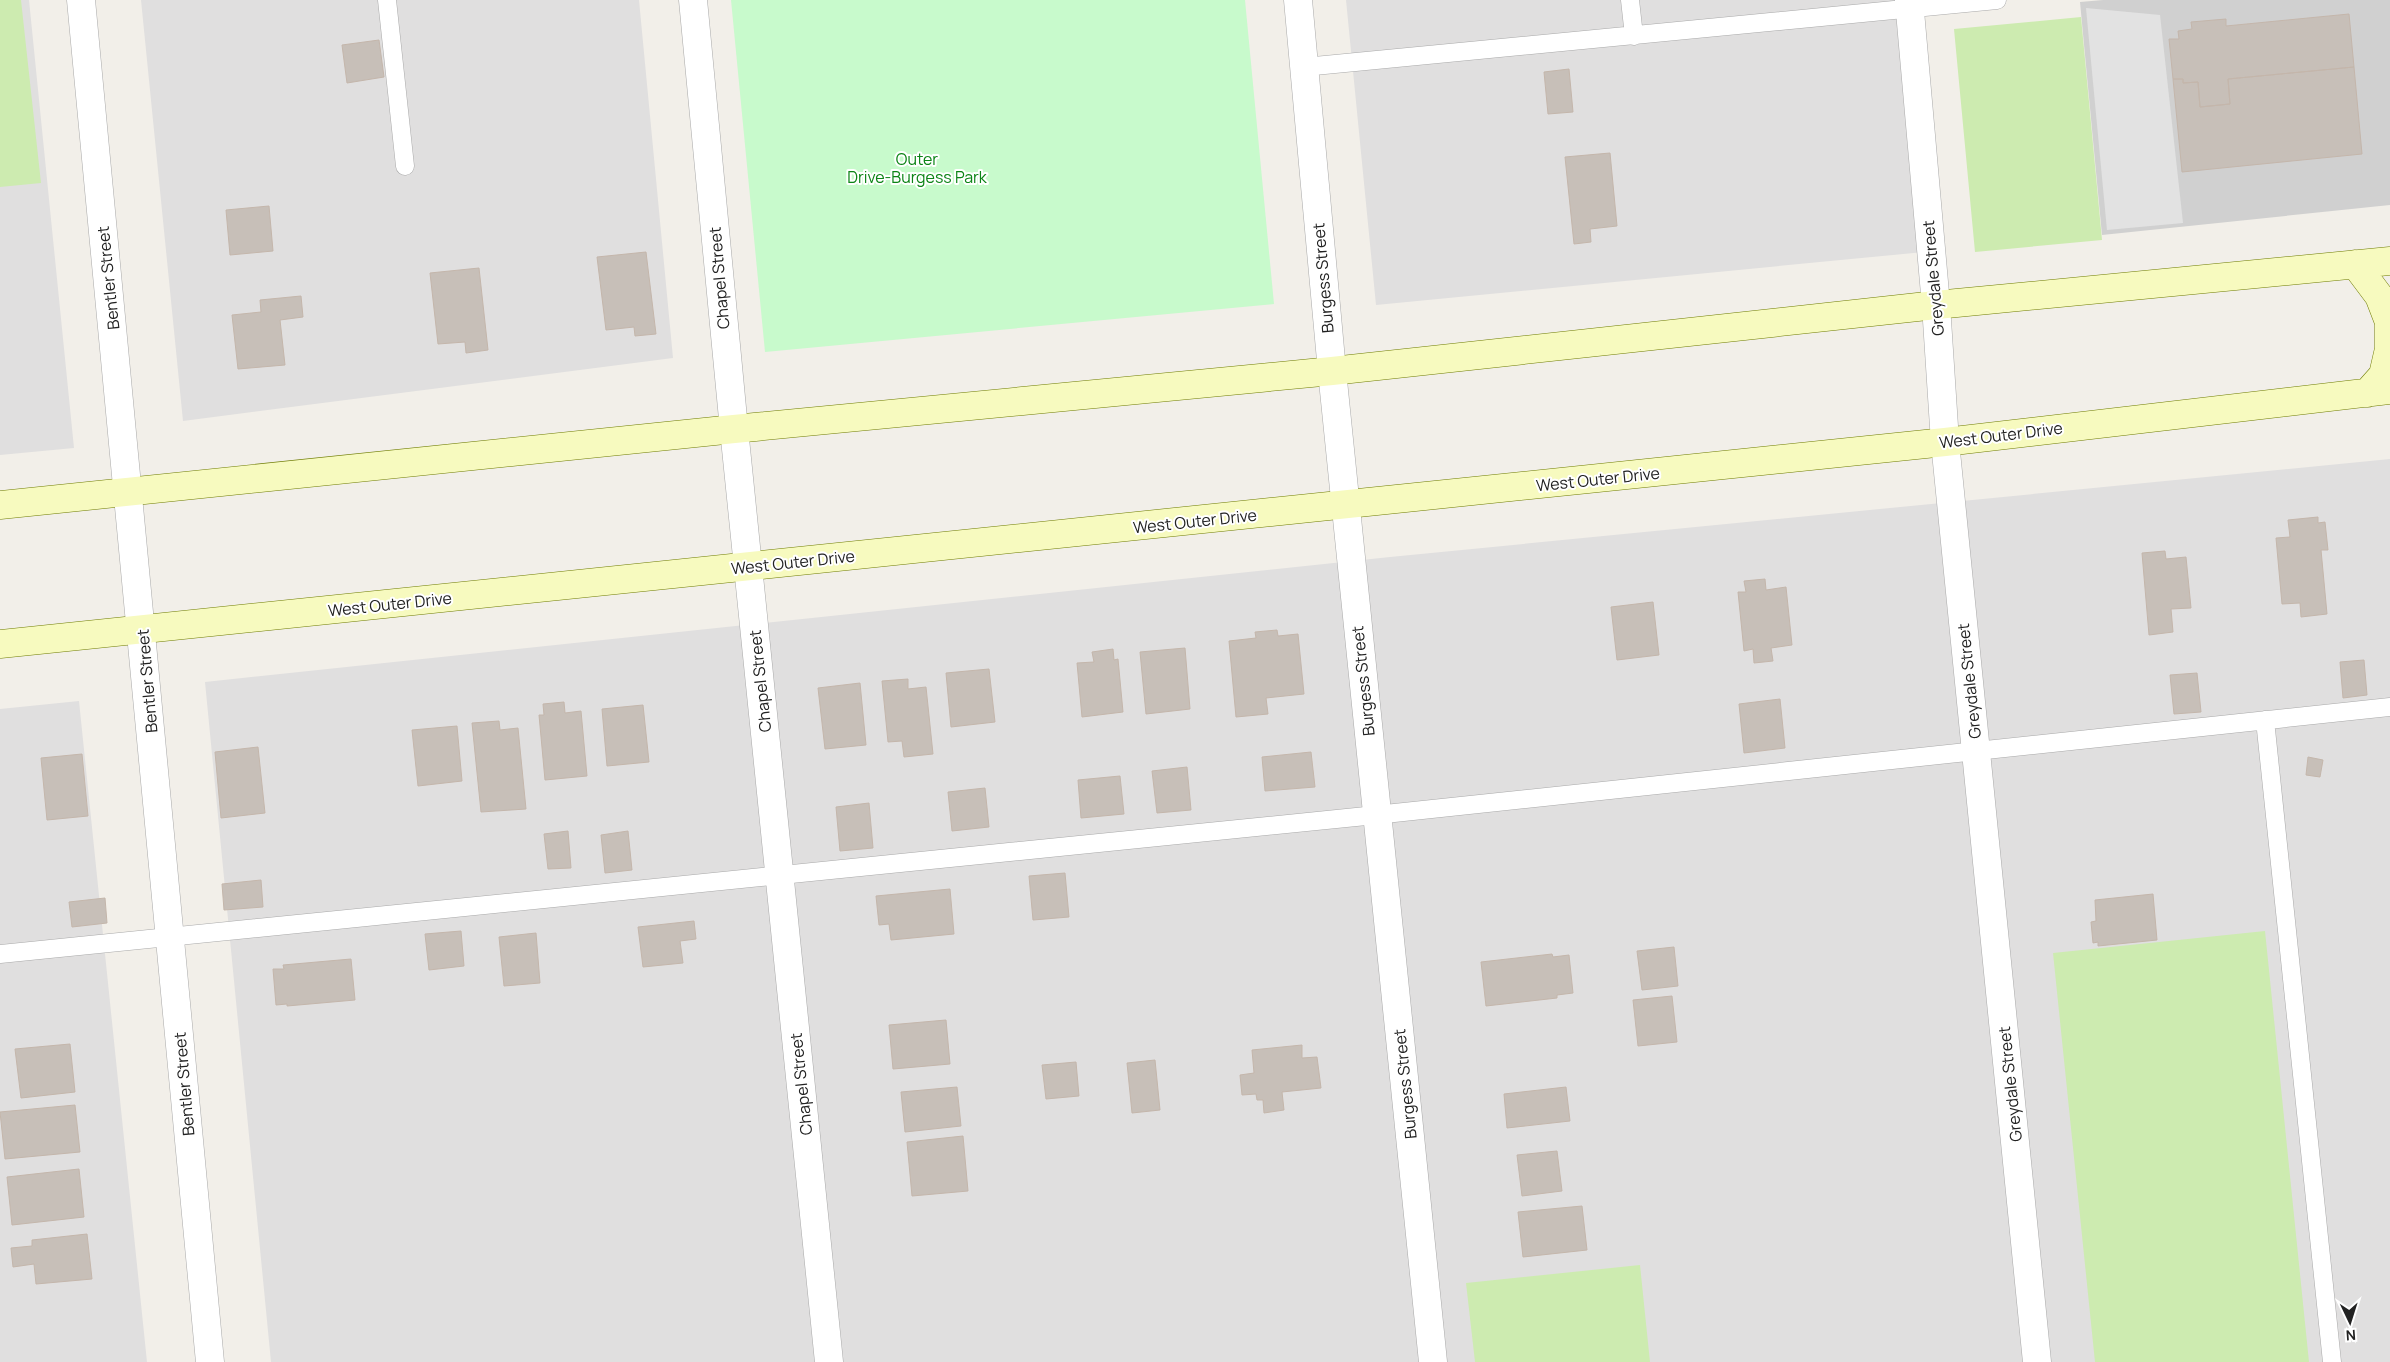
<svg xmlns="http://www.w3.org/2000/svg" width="2390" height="1362" viewBox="0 0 2390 1362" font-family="Manrope,sans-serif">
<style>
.residential{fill:#e0dfdf}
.religious{fill:#d0d0d0}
.grass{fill:#cdebb0}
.park{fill:#c8facc}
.parking{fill:#e2e2e2}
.building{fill:#c7bfb8;stroke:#c4b6ab}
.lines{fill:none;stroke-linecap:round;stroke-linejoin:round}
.lane-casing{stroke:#a9a9a9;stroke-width:19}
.street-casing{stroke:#a9a9a9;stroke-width:29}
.secondary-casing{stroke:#707d05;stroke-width:29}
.lane{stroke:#fff;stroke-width:18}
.street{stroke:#fff;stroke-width:28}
.secondary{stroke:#f7fabf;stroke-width:28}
.labels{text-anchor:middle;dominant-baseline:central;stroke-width:4;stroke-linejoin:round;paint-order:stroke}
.park-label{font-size:16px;fill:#0c8416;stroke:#fff}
.street-label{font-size:16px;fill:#222;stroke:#fff}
</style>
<rect width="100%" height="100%" fill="#f2efe9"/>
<!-- residential -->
<path class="residential" d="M0 0H29L74 448 0 455Z
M141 0H639L673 358 183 421Z
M1346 0H1899L1924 252 1376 305Z
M2390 459V1362H271L205 682 1390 557Z
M79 701 147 1362H0V709Z"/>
<!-- religious -->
<path class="religious" d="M2103 0H2390V205L2102 235 2080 2Z"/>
<!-- grass -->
<path class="grass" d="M0 0H21L41 183 0 187Z
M2081 17 2102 240 1975 252 1954 29Z
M2265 931 2309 1362H2095L2053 953Z
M1640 1265 1650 1362H1475L1466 1283Z"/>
<!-- park -->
<path class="park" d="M731 0H1245L1274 304 765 352Z"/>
<!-- parking -->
<path class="parking" d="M2086 8 2160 15 2183 223 2107 230Z"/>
<!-- building -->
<path class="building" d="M2349 14 2354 67 2228 79 2230 104 2200 107 2198 82 2183 83V79H2173L2169 39H2179L2178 31 2192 29 2191 22 2226 19V26Z
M379 40 384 77 347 83 342 45Z
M2354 67 2362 154 2182 172 2173 79H2183V83L2198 82 2200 107 2230 104 2228 79Z
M1569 69 1573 112 1548 114 1544 72Z
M1610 153 1617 226 1590 229 1591 242 1574 244 1565 157Z
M269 206 273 251 230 255 226 210Z
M646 252 656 334 635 336 634 327 606 330 597 257Z
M479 268 488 350 466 353 465 342 438 344 430 273Z
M301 296 303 317 280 320 285 365 238 369 232 315 261 312 260 300Z
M2318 517V523L2325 522 2328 550H2321L2327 614 2301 617 2300 603 2282 604 2276 538 2290 537 2288 520Z
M2165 551 2166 559 2186 557 2191 608 2171 609 2173 632 2149 635 2142 553Z
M1765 579 1766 590 1786 587 1792 645 1771 648 1773 661 1754 663 1753 649 1744 651 1738 592H1746L1744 581Z
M1653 602 1659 655 1617 660 1611 607Z
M1277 630 1278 636 1298 634 1304 694 1266 698 1268 714 1236 717 1229 641 1256 638 1255 632Z
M1185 648 1190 709 1146 714 1140 652Z
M1113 649 1114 660 1118 659 1123 712 1082 717 1077 663 1094 662 1092 652Z
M2364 660 2367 695 2343 698 2340 662Z
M989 669 995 722 951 727 946 673Z
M2197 673 2201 712 2174 714 2170 675Z
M908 679V689L926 687 933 754 904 757 902 741 888 742 882 681Z
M860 683 866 745 825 749 818 688Z
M1780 699 1785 748 1744 753 1739 704Z
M564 702 565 713 581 711 587 776 545 780 539 715H544L543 704Z
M643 705 649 762 607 766 602 709Z
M499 721 500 730 518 728 526 809 481 812 472 723Z
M457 726 462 781 418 786 412 730Z
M258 747 265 813 221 818 215 752Z
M1311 752 1315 787 1265 791 1262 757Z
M82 754 88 816 47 820 41 758Z
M2308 757 2323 760 2320 777 2306 775Z
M1187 767 1191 810 1157 813 1152 771Z
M1120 776 1124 814 1081 818 1078 780Z
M985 788 989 827 952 831 948 792Z
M869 803 873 848 840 851 836 807Z
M568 831 571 868 548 869 544 834Z
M628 831 632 870 605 873 601 835Z
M1065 873 1069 917 1033 920 1029 876Z
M261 880 263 907 224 910 222 884Z
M950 889 954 934 891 940 889 924 879 925 876 896Z
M2153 894 2157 940 2098 946V942L2093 943 2091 922 2096 921 2095 900Z
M105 898 107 923 72 927 69 902Z
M694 921 696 939 680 941 683 963 643 967 638 927Z
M461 931 464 966 429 970 425 934Z
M536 933 540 983 504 986 499 937Z
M1674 947 1678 986 1642 990 1637 951Z
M1552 954 1553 957 1569 955 1573 993 1557 995V998L1486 1006 1481 962Z
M351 959 355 1000 287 1006V1004L276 1005 273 969H284L283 965Z
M1672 996 1677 1042 1638 1046 1633 1000Z
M946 1020 950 1064 893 1069 889 1025Z
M70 1044 75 1092 21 1098 15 1049Z
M1302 1045V1058L1317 1057 1321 1088 1282 1092 1284 1110 1264 1113 1263 1100H1257L1256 1094 1242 1095 1240 1075 1254 1073 1252 1050Z
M1155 1060 1160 1110 1132 1113 1127 1063Z
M1076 1062 1079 1096 1046 1099 1042 1065Z
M957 1087 961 1126 905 1132 901 1092Z
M1566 1087 1570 1121 1507 1128 1504 1094Z
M75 1105 80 1152 5 1159 0 1112Z
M963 1136 968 1191 912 1196 907 1142Z
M1557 1151 1562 1191 1522 1196 1517 1155Z
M79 1169 84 1217 12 1225 7 1177Z
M1582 1206 1587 1250 1523 1257 1518 1212Z
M87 1234 92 1279 36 1284 34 1264 13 1267 11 1248 32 1246V1240Z"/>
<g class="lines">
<defs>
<path id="lane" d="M387 0 405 166
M1630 0 1634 36
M1304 67 1997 0
M2265 720 2332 1362
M0 954 1366 816 2390 707"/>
<path id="street" d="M81 0 210 1362
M693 0 734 429 829 1362
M1298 0 1332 371 1433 1362
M1909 0 1936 305 1945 442 2037 1362"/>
<path id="secondary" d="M2355 264 2379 296 2389 322V349L2383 375 2367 393
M0 505 734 429 1332 371 1936 305 2390 261
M0 644 1945 442 2390 390"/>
</defs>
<!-- lane casing -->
<use href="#lane" class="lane-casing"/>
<!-- street casing -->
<use href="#street" class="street-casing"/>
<!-- secondary casing -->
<use href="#secondary" class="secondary-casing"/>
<!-- lane -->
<use href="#lane" class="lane"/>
<!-- street -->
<use href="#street" class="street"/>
<!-- secondary -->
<use href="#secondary" class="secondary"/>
</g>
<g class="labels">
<!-- park labels -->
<g class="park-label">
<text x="917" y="159">Outer<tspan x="917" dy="18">Drive-Burgess Park</tspan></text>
</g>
<!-- street labels -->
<g class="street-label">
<text transform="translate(108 278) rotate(-96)">Bentler Street</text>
<text transform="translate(719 278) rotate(-95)">Chapel Street</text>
<text transform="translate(1323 278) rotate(-95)">Burgess Street</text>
<text transform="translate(1933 278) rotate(-95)">Greydale Street</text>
<text transform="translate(2001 435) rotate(-7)">West Outer Drive</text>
<text transform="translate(1598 479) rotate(-6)">West Outer Drive</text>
<text transform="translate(1195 521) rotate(-6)">West Outer Drive</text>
<text transform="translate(793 562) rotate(-6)">West Outer Drive</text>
<text transform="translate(390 604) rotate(-6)">West Outer Drive</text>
<text transform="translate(147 681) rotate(-95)">Bentler Street</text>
<text transform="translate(760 681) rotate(-96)">Chapel Street</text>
<text transform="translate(1363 681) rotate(-96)">Burgess Street</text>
<text transform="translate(1969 681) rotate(-96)">Greydale Street</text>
<text transform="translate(184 1084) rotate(-95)">Bentler Street</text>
<text transform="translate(801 1084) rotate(-96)">Chapel Street</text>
<text transform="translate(1405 1084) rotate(-96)">Burgess Street</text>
<text transform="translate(2010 1084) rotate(-96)">Greydale Street</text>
</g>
</g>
<!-- north arrow -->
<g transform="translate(2350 1322) rotate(176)" stroke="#ffffff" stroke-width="4" paint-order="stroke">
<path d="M0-4L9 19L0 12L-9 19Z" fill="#222222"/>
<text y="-8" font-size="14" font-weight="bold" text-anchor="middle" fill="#222222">N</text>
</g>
</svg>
